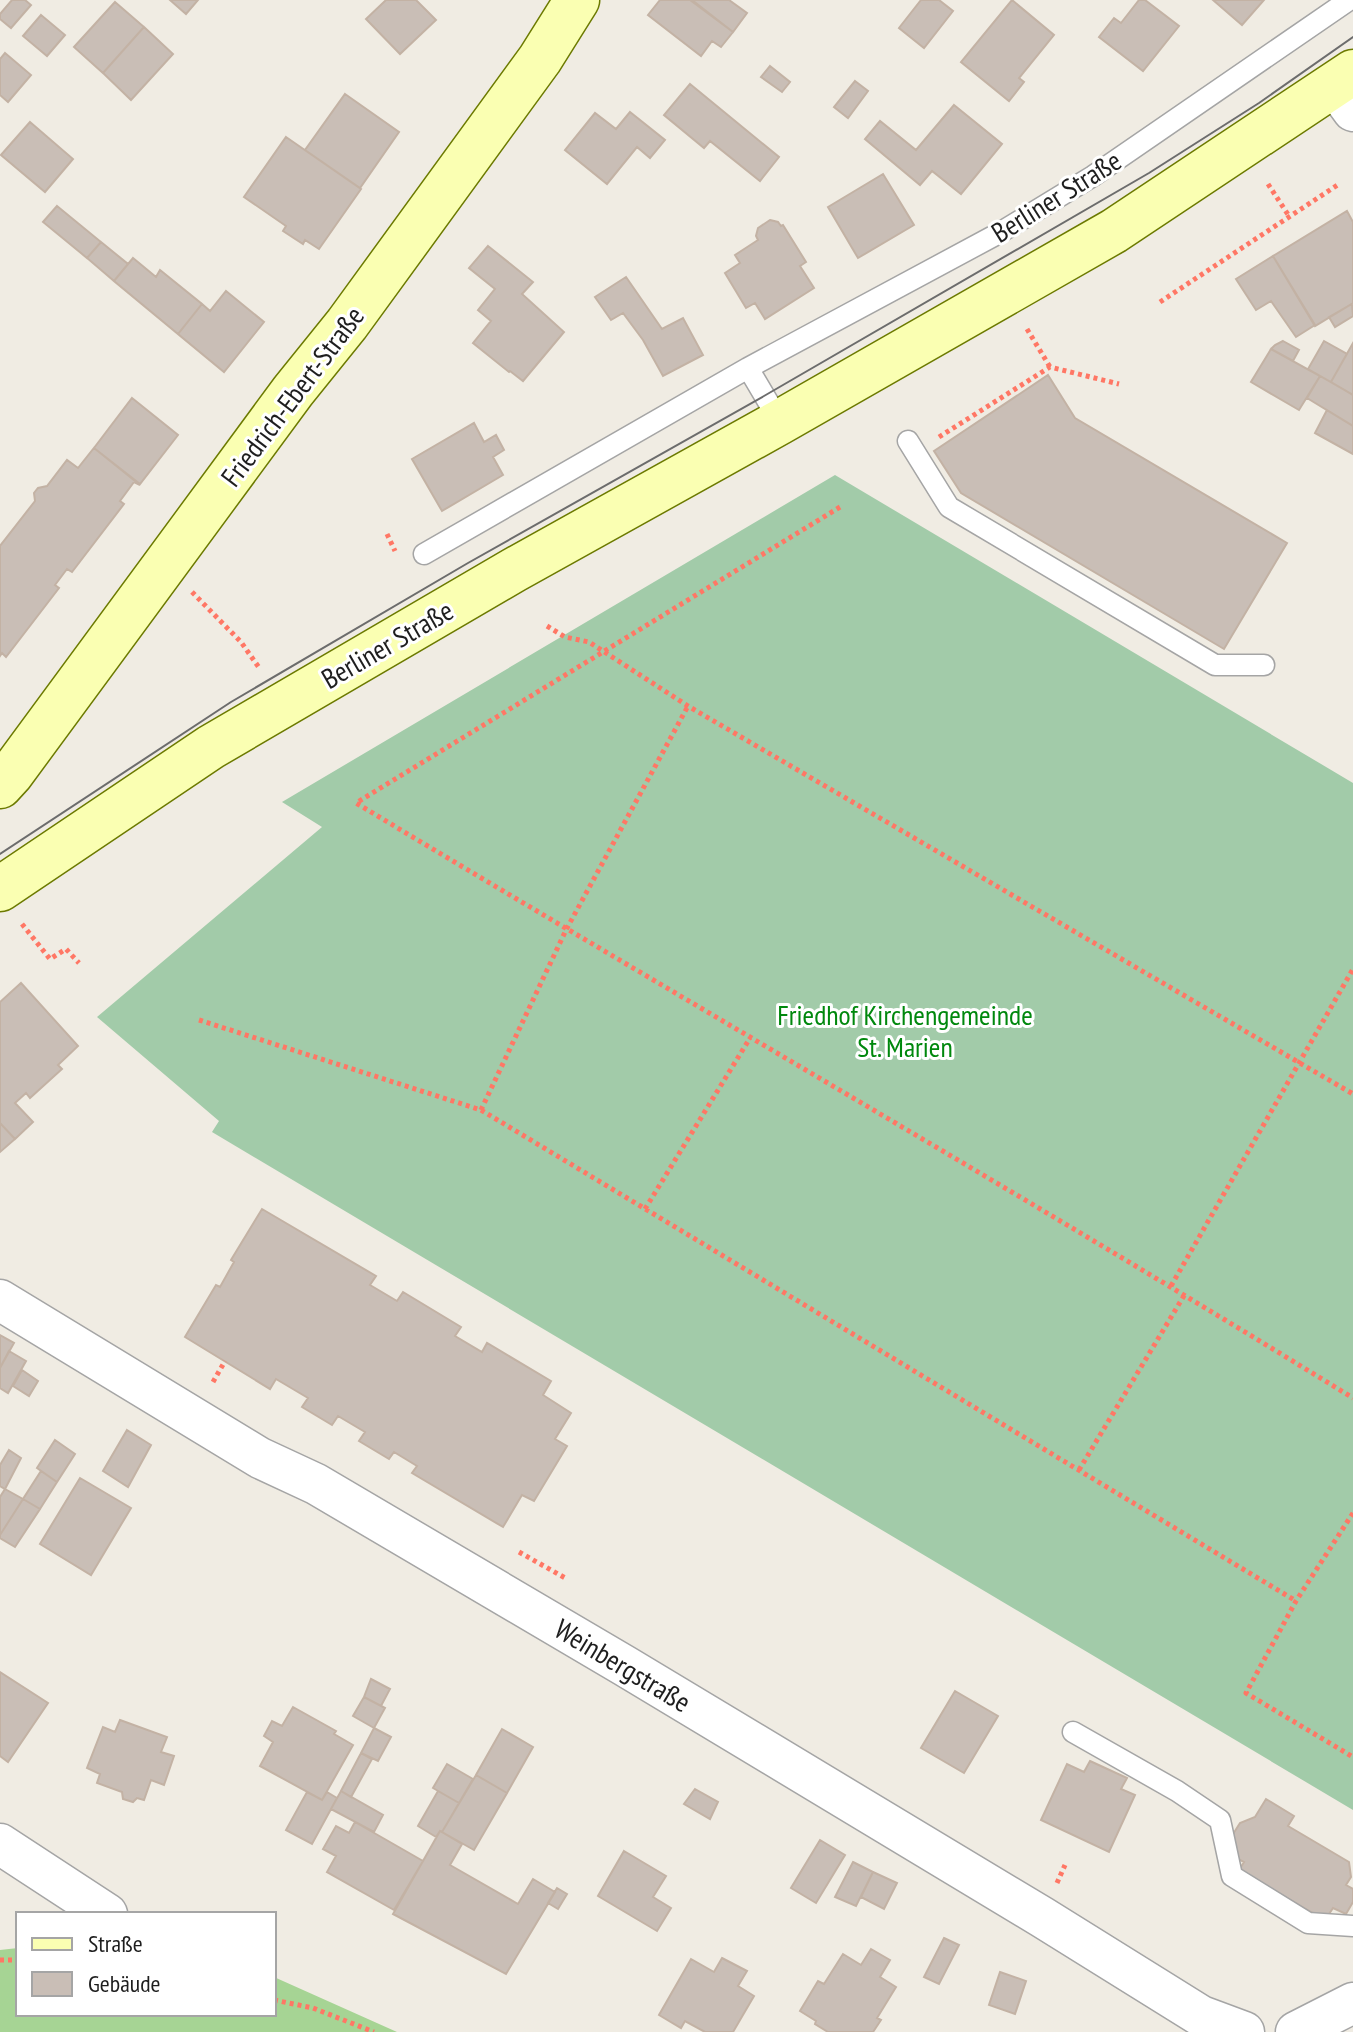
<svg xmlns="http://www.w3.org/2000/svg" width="1353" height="2032" viewBox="0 0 1353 2032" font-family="'PT Sans Narrow',sans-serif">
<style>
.forest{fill:#a6d494}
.cemetery{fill:#a2cba9}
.building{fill:#c9beb6;stroke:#c3b2a4;stroke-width:2}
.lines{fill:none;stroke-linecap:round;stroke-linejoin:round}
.lane-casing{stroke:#a5a5a5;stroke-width:23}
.street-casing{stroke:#a5a5a5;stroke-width:43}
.secondary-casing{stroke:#6c7a00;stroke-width:47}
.path{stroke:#ff7765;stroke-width:5;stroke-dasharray:4 4;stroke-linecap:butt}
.lane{stroke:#fff;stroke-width:20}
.street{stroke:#fff;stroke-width:40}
.secondary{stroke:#faffb2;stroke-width:44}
.tram{stroke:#6c6c6c;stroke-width:2}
.labels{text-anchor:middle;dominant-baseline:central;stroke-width:6;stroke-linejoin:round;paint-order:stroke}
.street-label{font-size:28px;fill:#1e1e1e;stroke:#fff}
.park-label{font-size:28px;fill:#00880d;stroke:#fff}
</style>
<rect width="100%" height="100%" fill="#f0ece3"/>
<!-- forest -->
<path class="forest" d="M18 1948V2014H274V1977L397 2032H0V1950Z"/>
<!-- cemetery -->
<path class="cemetery" d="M835 475 1353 783V1810L212 1132 219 1121 97 1017 322 827 282 802Z"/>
<!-- building -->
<path class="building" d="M12 0H25L31 5 11 28 0 19V14Z
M170 0H198L186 14Z
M386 0H416L436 20 400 54 366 19Z
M660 0H690L733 32 721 47 712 41 701 56 648 15Z
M692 0H729L747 13 733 32Z
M921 0H939L953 11 924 48 899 28Z
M1012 0 1054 35 1019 78 1024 82 1009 101 961 62Z
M1139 0H1145L1179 26 1143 71 1099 37 1114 18 1121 23Z
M1213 0H1264L1242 25Z
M115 2 144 27 103 73 74 47Z
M41 15 65 35 47 56 23 36Z
M144 27 173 54 131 100 103 73Z
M5 53 31 75 8 102 0 95V59Z
M770 66 790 82 782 92 761 77Z
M855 81 868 91 848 118 834 107Z
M690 84 779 157 760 181 710 141 704 148 664 115Z
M345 94 399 132 360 188 305 150Z
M954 105 1002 144 961 194 932 171 920 185 865 139 880 121 916 150Z
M630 112 665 140 650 158 637 147 607 184 565 150 595 113 616 129Z
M30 122 73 159 45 192 1 155Z
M286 137 361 189 319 249 305 240 303 244 283 231 286 226 244 197Z
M883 174 914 225 858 258 828 207Z
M57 206 101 242 87 258 43 222Z
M1347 211 1353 222V303L1315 326 1273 256Z
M770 220 778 222 781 226 783 225 806 262 800 266 814 288 765 319 755 303 746 308 725 273 740 263 735 255 758 240 756 236 758 228Z
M101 242 128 264 114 281 87 258Z
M488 246 533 282 522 294 564 332 523 381 510 371 509 372 473 343 491 321 478 310 495 289 469 268Z
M1273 256 1315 325 1296 337 1271 301 1256 310 1236 279Z
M133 258 156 277 160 270 202 304 178 334 114 281Z
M626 277 662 329 683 318 703 355 663 376 643 340 623 313 611 320 595 297Z
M226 291 264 322 224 372 178 334 202 304 210 311Z
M1352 304 1353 316 1335 327 1329 317Z
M1283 341 1299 350 1293 361 1271 349 1275 345Z
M1324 341 1347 354 1331 382 1308 369Z
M1353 343V395L1331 382Z
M1271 349 1320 376 1299 410 1251 382Z
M1048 375 1075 418 1287 543 1224 649 961 493 934 451Z
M1320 376 1353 395V426L1307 398Z
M132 398 178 435 140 484 94 448Z
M1327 410 1353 426V454L1315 433Z
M474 423 484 442 496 435 504 450 493 457 503 475 442 511 412 459Z
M94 448 140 485 134 482 120 501 124 504 72 572 67 569 55 585 59 588 6 657 2 653 0 656V546L35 501 34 493 38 488 47 486 67 460 78 468Z
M21 983 78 1046 58 1065 62 1069 30 1098 26 1093 15 1103 33 1122 15 1139 0 1123V1002Z
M0 1123 15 1139 0 1152Z
M262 1209 376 1276 370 1285 397 1301 403 1292 461 1327 455 1336 482 1352 487 1343 551 1381 543 1395 571 1413 555 1439 567 1446 534 1501 522 1495 503 1527 412 1473 417 1466 394 1452 389 1459 359 1441 365 1432 338 1416 332 1425 302 1407 308 1398 276 1379 270 1389 185 1337 216 1285 220 1287 234 1262 231 1260Z
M0 1335 14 1343 0 1368Z
M9 1351 26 1361 8 1393 0 1388V1368Z
M22 1370 38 1381 29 1396 13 1386Z
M127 1430 151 1445 128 1487 103 1471Z
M55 1440 75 1454 57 1482 37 1468Z
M9 1450 21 1458 5 1489 0 1486V1465Z
M41 1471 57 1482 40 1509 23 1499Z
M80 1478 131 1508 91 1575 40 1544Z
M5 1489 23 1499 0 1535V1497Z
M23 1499 40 1509 15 1547 0 1538V1535Z
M0 1672 48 1703 8 1762 0 1756Z
M371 1679 390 1689 381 1706 364 1697Z
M955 1691 998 1716 964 1773 921 1748Z
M364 1697 385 1708 374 1728 353 1716Z
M293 1707 336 1731 334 1734 353 1745 322 1800 260 1766 273 1742 264 1736 272 1721 282 1726Z
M120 1720 167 1737 161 1752 174 1756 164 1785 151 1780 144 1800 137 1798 133 1802 123 1799 122 1792 97 1783 100 1774 87 1768 103 1727 115 1732Z
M374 1728 391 1737 378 1761 361 1753Z
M502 1729 533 1747 507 1793 476 1775Z
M361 1753 372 1759 351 1797 341 1791Z
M1090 1761 1127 1778 1121 1789 1135 1795 1109 1852 1041 1820 1067 1764 1084 1772Z
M447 1764 473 1779 459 1803 433 1788Z
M476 1775 507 1793 474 1850 442 1832Z
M695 1789 718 1802 710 1819 684 1804Z
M341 1791 383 1815 374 1832 331 1809Z
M438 1791 459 1803 442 1832 440 1831 436 1837 418 1826Z
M307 1792 322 1800 327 1792 337 1798 312 1844 286 1830Z
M1266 1799 1294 1816 1288 1826 1349 1862 1351 1877 1346 1885 1353 1889V1902L1346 1914 1333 1908 1329 1914 1318 1916 1239 1870 1244 1862 1233 1856 1228 1842 1240 1823 1255 1817Z
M355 1822 423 1861 394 1910 327 1872 336 1856 323 1849 336 1826 349 1833Z
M440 1831 462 1844 450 1865 518 1904 533 1879 555 1892 506 1974 393 1914Z
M820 1840 845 1855 816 1903 791 1888Z
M624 1851 666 1876 653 1897 671 1908 657 1931 598 1896Z
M853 1862 873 1872 856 1906 835 1897Z
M873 1872 897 1883 884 1909 861 1897Z
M557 1888 567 1894 558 1909 548 1903Z
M944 1938 959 1945 939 1984 924 1977Z
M871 1949 890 1960 880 1977 896 1987 877 2018 881 2020 873 2032H828L815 2024 816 2021 800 2011 818 1981 824 1984 843 1954 861 1965Z
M722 1958 747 1971 738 1986 754 1996 733 2032H705L685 2021 681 2028 659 2015 691 1959 714 1972Z
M1000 1972 1026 1981 1015 2014 989 2005Z"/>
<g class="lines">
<defs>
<path id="lane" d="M748 368 780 422
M908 441 949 507 1215 665H1264
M424 554 748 368 1001 232 1093 176 1349 0
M1073 1732 1177 1791 1220 1820 1232 1876 1308 1923 1353 1926"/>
<path id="street" d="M1334 85 1353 111
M0 1300 260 1458 316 1484 625 1666 1042 1917 1201 2016 1244 2032
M0 1844 107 1914
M1296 2032 1353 2003"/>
<path id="secondary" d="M0 786 11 774 293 391 347 324 540 59 577 0
M0 889 211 747 514 570 780 422 1114 231 1353 72"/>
</defs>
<!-- lane casing -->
<use href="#lane" class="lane-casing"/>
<!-- street casing -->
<use href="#street" class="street-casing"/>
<!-- secondary casing -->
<use href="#secondary" class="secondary-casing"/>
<!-- path -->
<path class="path" d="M1268 184 1289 216
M1160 302 1339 184
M1027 329 1050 367
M939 437 1050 367 1119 384
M840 507 356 803C687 1002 1023 1195 1353 1398
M387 534 395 551
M192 592 241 642 260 669
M547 626 565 637 589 642 688 706 1353 1094
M22 924 50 959 66 949 79 963
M199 1020 481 1110 1296 1601
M481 1110 566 930 688 706
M645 1209 750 1038
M1171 1286 1353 969
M213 1382 225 1361
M1079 1470 1185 1294
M1353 1513 1296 1601 1246 1693 1353 1757
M519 1552 567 1579
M1057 1883 1065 1865
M0 1960H18
M274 2000 313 2008 374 2032"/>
<!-- lane -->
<use href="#lane" class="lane"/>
<!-- street -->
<use href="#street" class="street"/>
<!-- secondary -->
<use href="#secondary" class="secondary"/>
<!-- tram -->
<path class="tram" d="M0 854 231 702 468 563 764 396 1149 173 1259 103 1353 37"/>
</g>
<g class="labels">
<!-- street labels -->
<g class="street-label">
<text transform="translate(1056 196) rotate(-32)">Berliner Straße</text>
<text transform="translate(292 396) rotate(-53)">Friedrich-Ebert-Straße</text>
<text transform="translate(387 644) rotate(-30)">Berliner Straße</text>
<text transform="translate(623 1665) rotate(31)">Weinbergstraße</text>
</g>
<!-- park labels -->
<g class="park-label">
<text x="905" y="1014">Friedhof Kirchengemeinde<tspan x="905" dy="32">St. Marien</tspan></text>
</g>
</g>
<!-- legend -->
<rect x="16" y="1912" width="260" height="104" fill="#ffffff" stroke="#a5a5a5" stroke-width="2"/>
<rect x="32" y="1938" width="40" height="12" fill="#faffb2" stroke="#a5a5a5" stroke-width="2"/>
<text x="88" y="1952" font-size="24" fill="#1e1e1e">Straße</text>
<rect x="32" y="1972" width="40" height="24" fill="#c9beb6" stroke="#a5a5a5" stroke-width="2"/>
<text x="88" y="1992" font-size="24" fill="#1e1e1e">Gebäude</text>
</svg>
